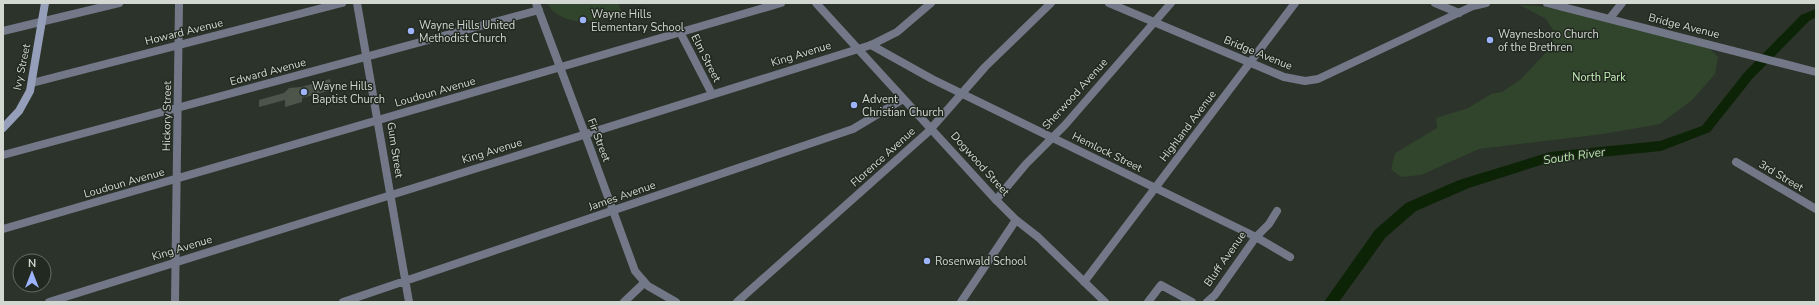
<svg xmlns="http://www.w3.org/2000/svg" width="1819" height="305" viewBox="0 0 1819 305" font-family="'Nunito Sans',sans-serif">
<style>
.green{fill:#31442c}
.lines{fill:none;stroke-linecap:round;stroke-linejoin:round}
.river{fill:#0c2306;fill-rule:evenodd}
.building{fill:#4d554b}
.minor{stroke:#727888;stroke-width:8}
.tertiary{stroke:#727888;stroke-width:8}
.secondary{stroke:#969fba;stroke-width:8}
.poi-dot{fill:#9db4fd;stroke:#222920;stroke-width:1.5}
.labels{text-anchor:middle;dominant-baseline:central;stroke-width:3;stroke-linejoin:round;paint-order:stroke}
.poi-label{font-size:11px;fill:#d2d7d1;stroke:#222920;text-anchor:start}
.street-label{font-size:11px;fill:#d2d7d1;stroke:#222920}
.park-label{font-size:11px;fill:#c6f3ba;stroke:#222920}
.water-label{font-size:12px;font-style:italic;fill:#b4e1a8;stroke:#222920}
</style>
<rect width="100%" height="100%" fill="#2c332a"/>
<!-- green -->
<path class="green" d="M547 3H618L623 15C599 22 562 29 547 3Z
M1520 5 1539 6 1567 11 1710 49 1718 57 1715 74 1692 100 1660 124 1603 134 1479 149 1421 175 1401 177 1391 169 1395 153 1437 128 1436 118 1468 108 1491 94 1502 92 1521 79 1551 47 1553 30 1546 19Z"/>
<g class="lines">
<!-- river -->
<path class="river" d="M1816 9V17L1809 21 1752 79 1710 132 1661 151 1550 162 1469 188 1416 211 1385 238 1339 302H1324L1375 230 1406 203 1459 180 1550 152 1660 141 1702 126 1744 73 1801 15Z"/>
</g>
<!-- building -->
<path class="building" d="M330 79 332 90 302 98V102L285 107V100L259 107V100L284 93 289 88 301 87Z"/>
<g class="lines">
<!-- minor -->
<path class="minor" d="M357 3 409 302
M536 3 585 134
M816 3 996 200
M1435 3 1459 13
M1610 18 1622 3
M3 31 119 3
M680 32 712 94
M871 45 932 79 1256 237 1290 257
M32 83 342 3
M3 155 539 10
M1736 162 1816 209
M1016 220 1038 237 1105 302
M3 229 781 3
M1084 282 1295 3
M175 302 179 3
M343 302 853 129 903 99
M624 302 644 283
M1148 302 1161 285 1192 302
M1207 302 1215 295 1256 237 1269 224 1277 211"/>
<!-- tertiary -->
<path class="tertiary" d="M1109 3 1284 77 1305 81 1318 79 1473 6 1486 3
M1547 3 1816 72
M585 134 635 271 648 286 676 302
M49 302 871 45 897 32 931 3
M737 302 928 132 985 67 1051 3
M961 302 1016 220 996 200 1026 164 1065 125 1171 3"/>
<!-- secondary -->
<path class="secondary" d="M3 128 19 111 30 91 45 3"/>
</g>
<!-- markers -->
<g class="poi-dot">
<circle cx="583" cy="20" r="4"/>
<circle cx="411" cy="31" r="4"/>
<circle cx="1490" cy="40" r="4"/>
<circle cx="304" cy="92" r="4"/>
<circle cx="854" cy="105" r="4"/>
<circle cx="927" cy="261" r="4"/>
</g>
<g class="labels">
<!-- poi labels -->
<g class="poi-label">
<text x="591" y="14">Wayne Hills<tspan x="591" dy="13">Elementary School</tspan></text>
<text x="419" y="25">Wayne Hills United<tspan x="419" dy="13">Methodist Church</tspan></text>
<text x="1498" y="34">Waynesboro Church<tspan x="1498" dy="13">of the Brethren</tspan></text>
<text x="312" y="86">Wayne Hills<tspan x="312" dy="13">Baptist Church</tspan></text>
<text x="862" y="99">Advent<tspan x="862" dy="13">Christian Church</tspan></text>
<text x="935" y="261">Rosenwald School</text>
</g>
<!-- street labels -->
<g class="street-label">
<text transform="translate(1684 26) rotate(14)">Bridge Avenue</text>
<text transform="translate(184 32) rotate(-14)">Howard Avenue</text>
<text transform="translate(1258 53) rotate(22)">Bridge Avenue</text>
<text transform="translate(801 54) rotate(-17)">King Avenue</text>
<text transform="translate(706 58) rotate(63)">Elm Street</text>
<text transform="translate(22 67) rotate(-78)">Ivy Street</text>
<text transform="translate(268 72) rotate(-15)">Edward Avenue</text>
<text transform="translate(435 92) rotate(-16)">Loudoun Avenue</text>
<text transform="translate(1075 94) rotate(-48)">Sherwood Avenue</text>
<text transform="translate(167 116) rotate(-89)">Hickory Street</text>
<text transform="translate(1188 126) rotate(-53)">Highland Avenue</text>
<text transform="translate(599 140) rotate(69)">Fir Street</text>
<text transform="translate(395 150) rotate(81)">Gum Street</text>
<text transform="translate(492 151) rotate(-17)">King Avenue</text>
<text transform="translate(1107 152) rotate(26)">Hemlock Street</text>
<text transform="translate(883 157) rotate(-42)">Florence Avenue</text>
<text transform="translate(980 164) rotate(48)">Dogwood Street</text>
<text transform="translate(1781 176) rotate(31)">3rd Street</text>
<text transform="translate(124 183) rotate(-16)">Loudoun Avenue</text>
<text transform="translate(622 196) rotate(-19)">James Avenue</text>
<text transform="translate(182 248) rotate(-17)">King Avenue</text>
<text transform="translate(1225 259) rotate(-55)">Bluff Avenue</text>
</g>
<!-- park labels -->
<g class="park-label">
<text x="1599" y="77">North Park</text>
</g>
<!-- water labels -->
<g class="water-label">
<text transform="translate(1574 156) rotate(-8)">South River</text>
</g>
</g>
<!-- border -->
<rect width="1819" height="305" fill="none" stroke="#d2d7d1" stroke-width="8"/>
<!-- north arrow -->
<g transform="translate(32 273)"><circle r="19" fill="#222920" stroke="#686f67"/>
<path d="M0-3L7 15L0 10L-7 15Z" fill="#9db4fd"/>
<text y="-6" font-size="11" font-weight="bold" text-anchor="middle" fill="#d2d7d1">N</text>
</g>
</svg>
